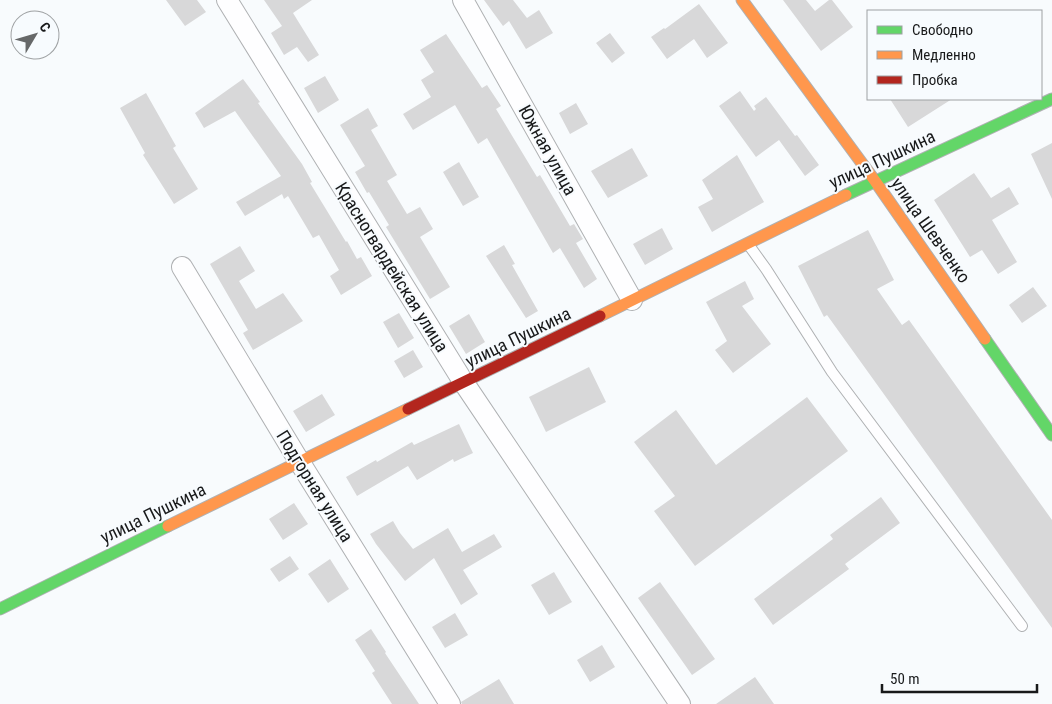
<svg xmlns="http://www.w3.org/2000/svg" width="1052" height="704" viewBox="0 0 1052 704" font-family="'Roboto Condensed',sans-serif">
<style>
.building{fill:#d8d8d9}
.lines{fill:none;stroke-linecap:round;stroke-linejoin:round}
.lane-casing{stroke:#afb1b3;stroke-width:12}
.street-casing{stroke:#afb1b3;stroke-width:22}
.fast-casing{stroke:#afb1b3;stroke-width:13}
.slow-casing{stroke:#afb1b3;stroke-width:13}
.jam-casing{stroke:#afb1b3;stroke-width:13}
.lane{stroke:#fefeff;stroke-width:10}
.street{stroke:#fefeff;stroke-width:20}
.fast{stroke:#63d668;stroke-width:11}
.slow{stroke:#ff974d;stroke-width:11}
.jam{stroke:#b3261e;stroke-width:11}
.labels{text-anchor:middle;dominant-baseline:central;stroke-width:4;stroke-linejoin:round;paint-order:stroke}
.street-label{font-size:18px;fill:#18191a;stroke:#f7fbfe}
</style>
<rect width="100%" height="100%" fill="#f8fbfd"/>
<!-- building -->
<path class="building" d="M166 0H197L206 12 185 26Z
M264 0H312L293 13 319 55 308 62 297 47 284 55 271 33 282 26Z
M484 0H513L527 18 539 10 553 33 526 49 509 21 503 26Z
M783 0H806L815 11 829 0H832L853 27 821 51Z
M699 4 728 43 707 58 694 39 667 59 651 37 664 28 665 29Z
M610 33 625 53 612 63 596 43Z
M446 34 482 88 487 85 501 106 496 109 537 177 540 175 570 226 574 224 583 239 576 243 597 279 584 288 560 248 553 253 487 138 478 144 455 105 413 130 403 114 431 97 421 80 434 72 420 50Z
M325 76 339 100 318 113 304 88Z
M243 79 260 102 258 103 302 164 312 182 310 183 346 242 347 241 357 259 361 257 372 276 341 295 330 276 339 270 319 235 313 238 288 196 284 199 282 194 245 216 236 202 281 176 235 111 204 128 195 113Z
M740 91 754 111 756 109 754 106 766 97 795 136 797 135 819 165 805 176 779 140 756 157 719 106Z
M146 93 176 146 173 148 198 189 174 204 143 155 145 153 120 108Z
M890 99H952L908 127Z
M576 103 588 124 570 134 559 113Z
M368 108 378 126 371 130 397 175 387 181 407 214 420 207 433 229 420 237 450 287 430 299 386 227 389 225 369 192 367 193 355 172 365 166 340 125Z
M1052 143V199L1031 154Z
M632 148 648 176 608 198 591 171Z
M737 155 764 202 712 232 698 207 713 199 702 180Z
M459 162 479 197 463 206 443 172Z
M974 173 991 198 1009 187 1019 204 992 220 1017 262 998 274 982 250 970 257 934 200Z
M662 228 673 249 645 265 633 244Z
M868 230 894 280 877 289 902 325 909 320 1052 520V628L827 315 824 317 798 266Z
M504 245 515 264 512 265 538 311 526 318 486 256Z
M240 246 255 271 239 281 256 309 283 293 303 321 253 350 243 333 248 330 210 264Z
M745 281 754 299 742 306 771 344 733 373 715 350 727 341 706 302Z
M1033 287 1047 306 1022 323 1009 305Z
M399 313 414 338 398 348 383 322Z
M469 314 485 342 466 354 449 326Z
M413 350 423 367 404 378 394 361Z
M589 367 606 402 546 432 529 397Z
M322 394 335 415 306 432 293 411Z
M807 397 848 451 695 566 654 511 675 496 634 442 676 410 716 465Z
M459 424 473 453 454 462 453 459 417 480 408 466 357 496 346 477 376 460 377 462 412 442 414 445Z
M881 497 900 523 845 564 849 569 773 625 754 599 833 539 830 535Z
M294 503 308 524 283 540 269 519Z
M393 521 400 533 413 549 448 528 462 552 494 534 502 547 463 570 478 594 461 605 434 558 405 581 376 544 370 534Z
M290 556 299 569 279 582 270 569Z
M330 559 349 589 328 603 308 574Z
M554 572 572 602 549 615 531 585Z
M660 582 715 659 692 675 638 598Z
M455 613 468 635 445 648 432 627Z
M371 629 386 652 385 653 419 704H392L372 673 375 671 355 640Z
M602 645 615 667 590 682 577 660Z
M755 677 774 704H716Z
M499 679 514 704H462L461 702Z"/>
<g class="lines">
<defs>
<path id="lane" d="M748 244 766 269 832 372 1022 626"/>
<path id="street" d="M227 0 464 383 680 704
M463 0 632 300
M182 267 299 461 450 704"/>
<path id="fast" d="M846 195 1052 99
M985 339 1052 435
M0 609 168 526"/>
<path id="slow" d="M742 0 875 181 985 339
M600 316 846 195
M168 526 408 409"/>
<path id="jam" d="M408 409 600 316"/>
</defs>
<!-- lane casing -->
<use href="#lane" class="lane-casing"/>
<!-- street casing -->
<use href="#street" class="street-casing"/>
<!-- fast casing -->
<use href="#fast" class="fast-casing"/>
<!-- slow casing -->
<use href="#slow" class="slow-casing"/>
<!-- jam casing -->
<use href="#jam" class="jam-casing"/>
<!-- lane -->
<use href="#lane" class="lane"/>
<!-- street -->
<use href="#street" class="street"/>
<!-- fast -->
<use href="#fast" class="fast"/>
<!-- slow -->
<use href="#slow" class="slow"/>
<!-- jam -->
<use href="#jam" class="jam"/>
</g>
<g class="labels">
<!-- street labels -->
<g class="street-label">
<text transform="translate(548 150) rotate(61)">Южная улица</text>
<text transform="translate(882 159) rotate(-25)">улица Пушкина</text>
<text transform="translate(931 230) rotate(55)">улица Шевченко</text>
<text transform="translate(392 267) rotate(58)">Красногвардейская улица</text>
<text transform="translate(518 337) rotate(-26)">улица Пушкина</text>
<text transform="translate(315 486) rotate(58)">Подгорная улица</text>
<text transform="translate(153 513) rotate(-26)">улица Пушкина</text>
</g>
</g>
<!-- legend -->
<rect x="867" y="10" width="175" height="90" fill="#f7fbfe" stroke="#9ea1a3"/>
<rect x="877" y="26" width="25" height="8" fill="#63d668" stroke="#9ea1a3"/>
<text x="912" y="35" font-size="15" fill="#18191a">Свободно</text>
<rect x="877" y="51" width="25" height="8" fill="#ff974d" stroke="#9ea1a3"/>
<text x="912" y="60" font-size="15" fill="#18191a">Медленно</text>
<rect x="877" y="76" width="25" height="8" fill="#b3261e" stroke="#9ea1a3"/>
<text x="912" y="85" font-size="15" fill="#18191a">Пробка</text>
<!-- north arrow -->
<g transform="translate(35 35) rotate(52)"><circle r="24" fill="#f7fbfe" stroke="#9ea1a3"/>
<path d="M0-4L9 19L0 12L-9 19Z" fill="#666869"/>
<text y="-8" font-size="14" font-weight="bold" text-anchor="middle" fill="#18191a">С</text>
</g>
<!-- scale -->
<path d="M882 684v8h155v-8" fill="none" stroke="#18191a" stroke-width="2.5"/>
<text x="890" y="684" font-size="15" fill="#18191a" stroke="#f7fbfe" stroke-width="4" paint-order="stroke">50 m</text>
</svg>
